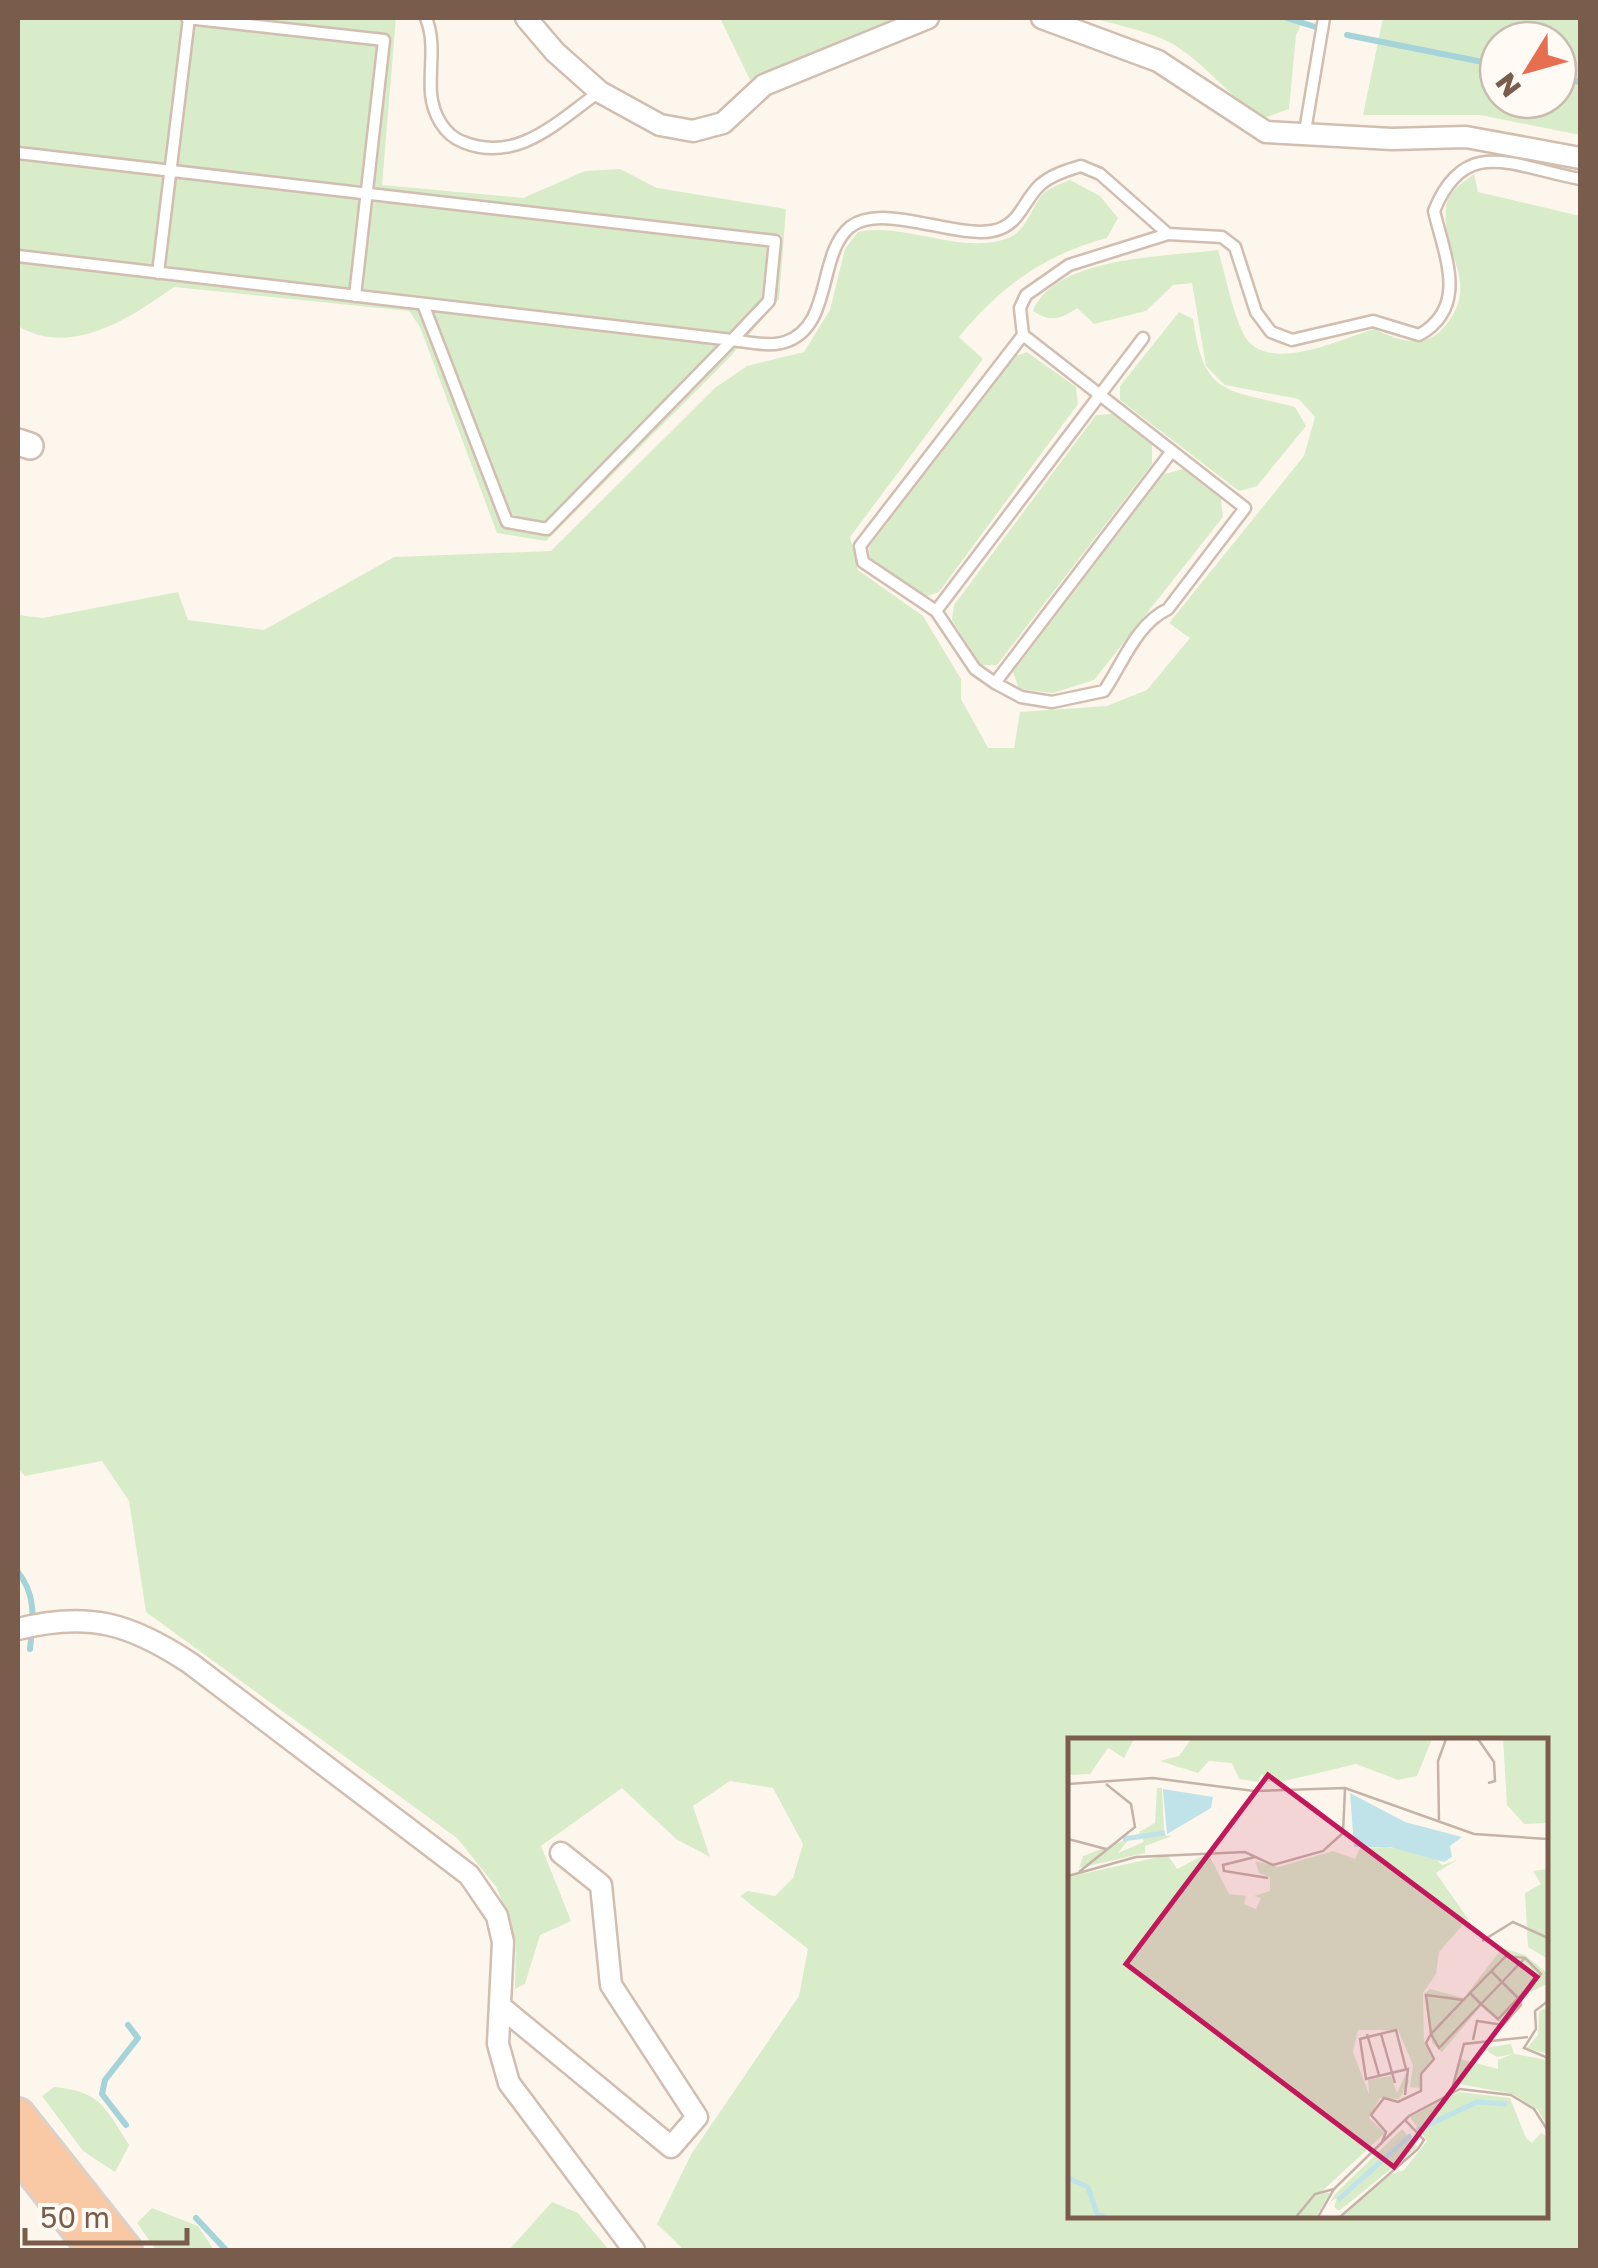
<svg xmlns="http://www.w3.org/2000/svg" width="1598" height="2268" viewBox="0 0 1598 2268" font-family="'Golos Text',sans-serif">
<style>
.green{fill:#d8ecc9;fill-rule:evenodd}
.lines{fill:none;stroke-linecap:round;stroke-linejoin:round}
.stream{stroke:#a5d3da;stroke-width:6}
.service-casing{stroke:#d1beb0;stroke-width:15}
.minor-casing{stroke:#d1beb0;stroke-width:25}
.tertiary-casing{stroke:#d1beb0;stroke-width:30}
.trunk-casing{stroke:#dad1cd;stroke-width:38}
.service{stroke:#fff;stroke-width:10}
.minor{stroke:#fff;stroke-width:20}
.tertiary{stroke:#fff;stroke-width:25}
.trunk{stroke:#f9c8a4;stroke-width:32}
.inset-river{fill:none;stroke:#bfe3e8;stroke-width:5}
.inset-road{fill:none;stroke:#c5b3a7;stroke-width:2.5}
.view{fill:#c2185b;fill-opacity:0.15;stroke:#c2185b;stroke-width:5}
.inset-edge{fill:none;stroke:#7a5c4d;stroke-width:5}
</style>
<rect width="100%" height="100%" fill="#fdf6ec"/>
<!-- green -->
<path class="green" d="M18 18H396L382 185 523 198 585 171 620 169 657 188 786 209 779 299 730 357 546 541 497 533 420 327 409 311 174 287C130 318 71 358 18 326Z
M720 18H903L750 80Z
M1094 18H1304L1296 35 1289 109 1264 118C1230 99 1207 64 1171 43 1149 31 1118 26 1094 18Z
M1383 18H1580V135L1480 115H1363ZM1498 40H1558V100H1498Z
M1474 174 1478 192 1580 216V2250H680L681 2247 657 2224 692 2153 799 1996 808 1949 740 1896 748 1891 775 1896 793 1878 803 1844 773 1788 730 1781 693 1806 710 1857 676 1839 622 1788 541 1846 571 1921 540 1935 525 1984 515 1989 516 1942 497 1888 457 1838 146 1612 129 1501 102 1461 25 1476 18 1468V615L43 618 178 592 188 620 264 630 394 557 551 551 715 388 747 366 804 352 830 310 845 249 858 232C905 222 961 256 1008 238 1026 231 1031 209 1042 195 1048 188 1061 184 1070 180L1100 196 1118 218 1107 238C1045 254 1000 287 959 337L983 359 850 537 858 570 923 616 961 679V699L988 748H1014L1020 712 1107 706 1147 690 1190 638 1169 623 1304 456 1315 417 1299 399 1225 385 1206 366 1192 283 1173 285 1146 311 1094 324 1077 308C1061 319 1051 323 1033 311 1055 256 1166 257 1218 250 1226 276 1231 308 1243 333 1264 377 1341 339 1374 329 1398 340 1424 351 1444 327 1482 283 1441 255 1446 209 1447 192 1462 183 1474 174ZM1070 1740H1546V2216H1070Z
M1179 312 1193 319C1204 397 1226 389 1295 407L1306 426 1257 486 1239 491 1120 400V386Z
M1027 352 1076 387 1078 404 939 592 925 597 870 558 869 547 1016 356Z
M1112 414 1152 445V464L997 665H981L952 620 954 605 1096 415Z
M1183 469 1221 499 1223 517 1094 680 1053 693 1019 689 1013 672 1164 474Z
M54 2087C101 2091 106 2109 129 2145L115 2172 83 2151 42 2096Z
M552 2202 578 2213 609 2250H509Z
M152 2208 198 2226 214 2250H156L137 2223Z"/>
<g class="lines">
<!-- stream -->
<path class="stream" d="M1287 18 1325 30
M1347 35 1498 65
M1558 77 1580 82
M18 1572C37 1596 33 1620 30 1649
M126 2125 102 2094 105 2080 138 2038 128 2025
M196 2218 226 2250"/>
<defs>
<path id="service" d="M187 18 384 40 355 296
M426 18C436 43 429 67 431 94 433 114 444 135 463 142 517 164 557 122 599 92
M1305 131 1324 18
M18 153 775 241 769 301 732 340 18 256
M158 273 189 18
M423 304 507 522 547 529 732 340C748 342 770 347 785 342 833 327 817 254 850 227 882 202 953 238 992 231 1020 226 1022 202 1040 185 1051 175 1067 170 1081 166L1100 174 1168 234 1222 237 1235 247 1256 312 1271 332 1292 340 1373 321 1419 335C1469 307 1445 257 1434 211 1465 134 1514 167 1580 179
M1023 335 860 546 863 562 936 611 975 669 995 683 1021 697 1052 702 1104 691C1122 665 1136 624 1168 609L1245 508 1023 335 1020 308 1026 295 1069 265 1168 234
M936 611 1143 338
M995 683 1172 451"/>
<path id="minor" d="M526 18 555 52 600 92 660 125 693 131 723 123 764 85 928 18
M1042 18 1158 61 1266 132 1392 139 1466 137 1580 158
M18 1629C89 1611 131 1624 190 1663L469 1875 497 1916 503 1942 498 2044 509 2083 634 2250
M500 2006 671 2147 697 2117 611 1985 601 1885 561 1853"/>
<path id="tertiary" d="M18 442 30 446"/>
<path id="trunk" d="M18 2115 125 2250
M18 2152 95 2250"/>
</defs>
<!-- service casing -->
<use href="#service" class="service-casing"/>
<!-- minor casing -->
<use href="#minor" class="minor-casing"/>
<!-- tertiary casing -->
<use href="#tertiary" class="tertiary-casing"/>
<!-- trunk casing -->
<use href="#trunk" class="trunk-casing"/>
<!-- service -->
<use href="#service" class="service"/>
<!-- minor -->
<use href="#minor" class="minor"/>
<!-- tertiary -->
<use href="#tertiary" class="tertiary"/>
<!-- trunk -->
<use href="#trunk" class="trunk"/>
</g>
<!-- overview -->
<g transform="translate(1068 1738)">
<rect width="480" height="480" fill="#fdf6ec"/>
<path d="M0 1H66L56 20 40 10 22 36 0 37ZM123 1H364L349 38 330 42 288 26 216 43 197 44 194 36 190 44 171 41 164 25 141 23 130 35 92 23 111 18ZM435 1H480V85L456 86 439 67ZM89 50H94L96 93 76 96 104 98 77 108V115L11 130 15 118 62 100 50 115 76 104 71 94 87 85ZM319 109 365 118 374 127 389 122 368 135 400 181 371 214 368 236 355 255 356 303 365 320 354 333 352 350 342 349 345 327 330 292H290L285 314 301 356 300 342 323 338 329 355 338 335 341 343 331 361 312 360 301 380 317 395 253 454 262 455 248 479H0V139L100 117 109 131 140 115 161 156 178 158 176 166 188 171 193 160 186 158 202 153V139L191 135 187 123 210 129 265 113 287 121 292 110ZM480 131V221L460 209 457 155 473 146 465 133ZM434 210 457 217 479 235 480 245 454 259 433 286 413 268 374 314 364 305 356 256 362 251 396 260ZM480 269V316L459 310 470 297 471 273ZM443 306 446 316 480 322V390L470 372 445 356 386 345 393 321 430 331V322L445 316 429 319 414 310ZM391 354 442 360 458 400 464 405 473 395 480 399V479H275L318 438 336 432 359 403 342 379ZM334 391 350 409 271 473 266 469 269 460 262 464 268 455Z" fill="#d8ecc9"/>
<path d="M95 51 145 59 143 70 99 96ZM282 55 337 84 394 99 382 108 384 119 376 124 322 109H286Z" fill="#bfe3e8"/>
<path class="inset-river" d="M55 101 97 95M349 392 409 364 439 366M0 440 20 449 29 476 37 479M270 462 343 397"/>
<path class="inset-road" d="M410 1 426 24 427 43 420 45M0 46 85 40 186 53 277 50 406 96 480 101M371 82 370 23 378 1M0 101 38 111M187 119 155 127 156 133 200 140M11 134 67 89 63 66 38 46M0 138 68 119 177 114 205 127 255 113 275 95 277 51M414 203 445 184 480 200M424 234 450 260M402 255 413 266 430 281 473 236 457 220 438 218 402 255 363 296 371 310 413 266 457 220M480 263 467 273 468 291 456 310 480 320M299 296 311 337M313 296 327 345M405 302 409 283 435 287 453 267 450 260M383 355 396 306 460 299M337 357 340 331 298 341 292 301 328 292 338 331M314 404 318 394 303 377 316 360 330 364 353 353V336L366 321 358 305 363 296 358 257 395 262M228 479 247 456 266 451M250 479 266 451 341 378 392 351 443 357 466 371 480 393M272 479 350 411 356 402 337 382"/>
<path class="view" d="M200 37 469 239 326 429 58 226Z"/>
<rect width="480" height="480" class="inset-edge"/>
</g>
<!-- border -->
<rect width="1598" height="2268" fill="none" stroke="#7a5c4d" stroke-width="40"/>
<!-- north arrow -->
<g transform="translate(1528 70) rotate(233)"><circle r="48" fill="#fffaf3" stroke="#cabbb1" stroke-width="2.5"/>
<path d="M0-8L18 38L0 25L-18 38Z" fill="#e76f51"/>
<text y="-15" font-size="28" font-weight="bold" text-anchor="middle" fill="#7a5c4d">N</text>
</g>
<!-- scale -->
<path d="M25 2228v15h162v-15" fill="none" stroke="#7a5c4d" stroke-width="5"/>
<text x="40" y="2228" font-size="30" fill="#7a5c4d" stroke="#fffaf3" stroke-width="8" paint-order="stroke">50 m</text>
</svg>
